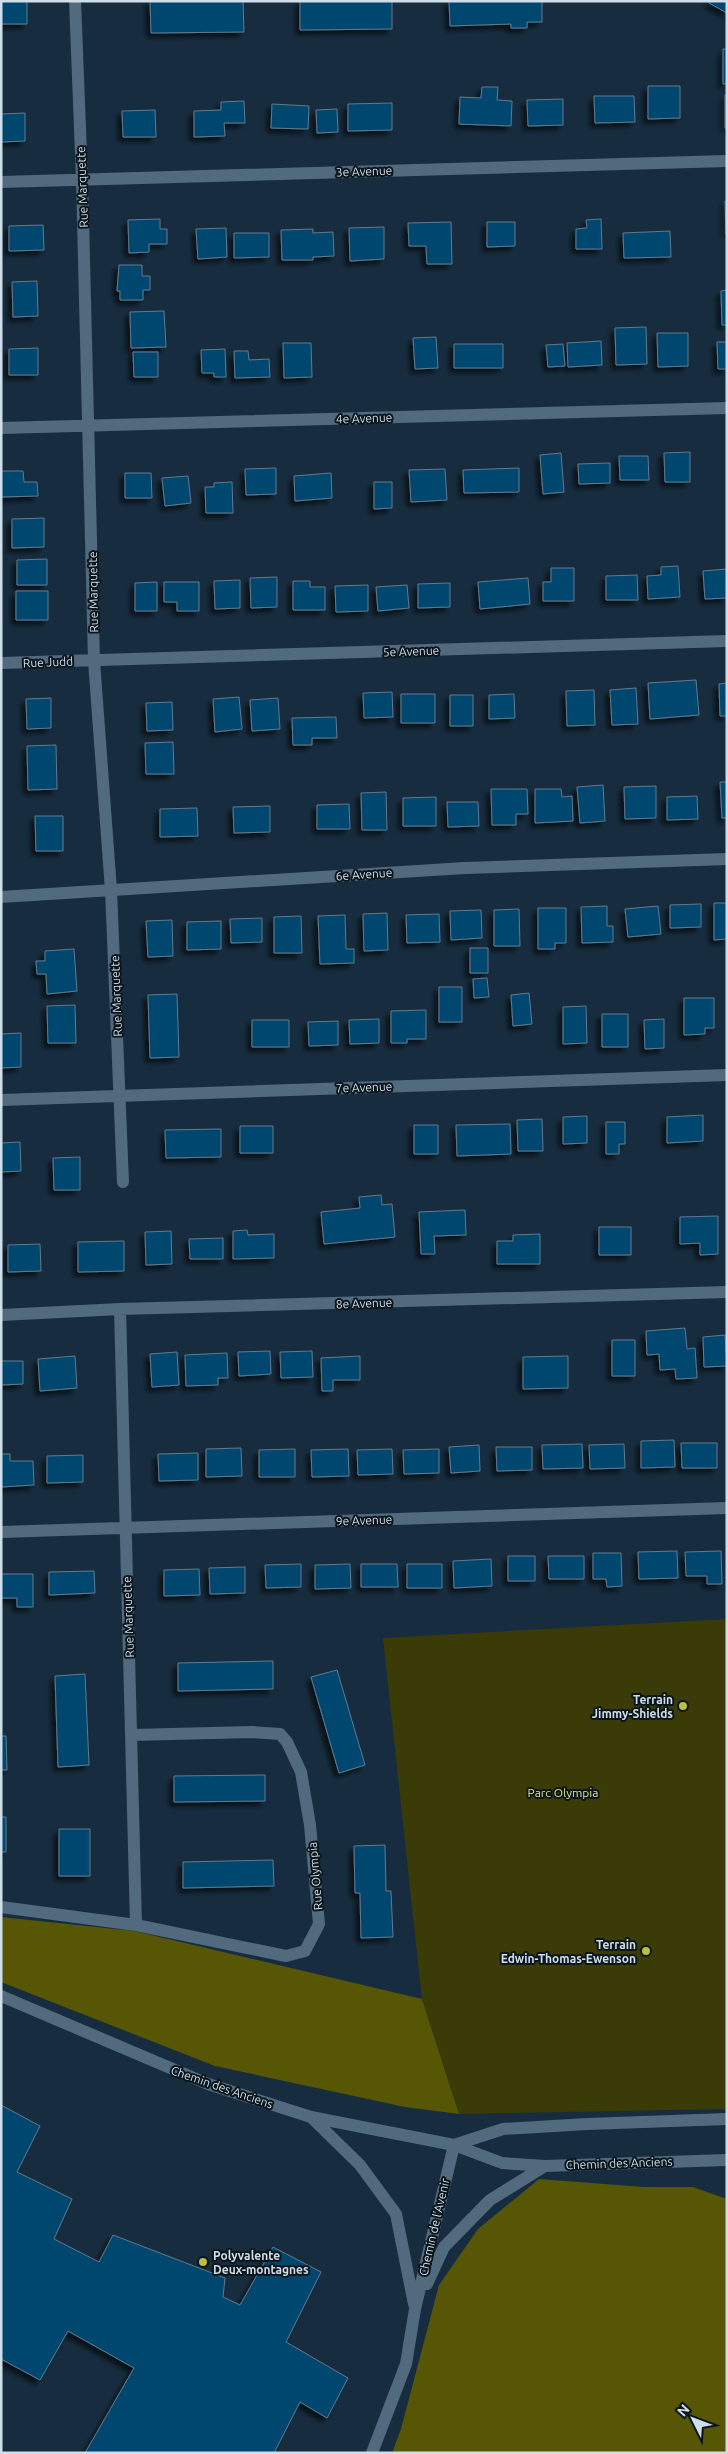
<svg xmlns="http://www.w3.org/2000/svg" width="728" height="2454" viewBox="0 0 728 2454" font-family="Ubuntu,sans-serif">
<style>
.green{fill:#3b3b07}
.forest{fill:#565605}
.building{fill:#004770;stroke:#617a8e;filter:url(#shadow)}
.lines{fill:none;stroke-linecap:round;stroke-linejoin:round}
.minor{stroke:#526a7e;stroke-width:12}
.poi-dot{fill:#bebf42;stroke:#0b151c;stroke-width:2}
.labels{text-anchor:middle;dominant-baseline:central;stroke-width:4;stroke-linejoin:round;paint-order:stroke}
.street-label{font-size:12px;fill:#d0dee9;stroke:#0b151c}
.poi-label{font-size:12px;font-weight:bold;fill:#d0dee9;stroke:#0b151c;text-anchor:end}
.park-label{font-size:12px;fill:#e3e581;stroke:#0b151c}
</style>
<defs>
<filter id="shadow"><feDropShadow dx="-4.5" dy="4.5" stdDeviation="2.5" flood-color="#0009"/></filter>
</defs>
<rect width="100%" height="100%" fill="#172d3f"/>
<!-- green -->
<path class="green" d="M727 1619V2109L459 2114 422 1999 383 1638Z"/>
<!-- forest -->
<path class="forest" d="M1 1917 134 1931 422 1999 459 2114 405 2107 215 2066 1 1982Z
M539 2179 644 2187H693L727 2199V2453H392L401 2429 439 2285 478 2229Z"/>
<!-- building -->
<path class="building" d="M1 1H27V24H1Z
M150 1H243L244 32 151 33Z
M300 1H392V29L300 30Z
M449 1H542V22H527V28H511V24L450 26Z
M710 1H727V13L709 3Z
M723 49H727V84H723Z
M648 86H680V118L648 119Z
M482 87H498L497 100 512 101 511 126 459 124 460 97 481 98Z
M725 95H727V128H725Z
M594 96H634L635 122 595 123Z
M563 99V125L528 126 527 100Z
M244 101 245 123H224L225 136 194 137V111L221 110V102Z
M392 103V130L348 131V104Z
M272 104 309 106 308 129 271 128Z
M337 109 338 132 317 133 316 110Z
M155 110 156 137H123L122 111Z
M25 113V141L1 142V114Z
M725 201H727V234H726Z
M160 219V229H167V244H149V252L129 253 128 220Z
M601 219 602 249H576V229L587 228 586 220Z
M451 222 452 264H427L426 246H409L408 223Z
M487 222H515V246L487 247Z
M43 225 44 250 9 251V226Z
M384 227V259L350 261 349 228Z
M226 228 227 257 198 259 196 229Z
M313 229V233L333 232 334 256 313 257V260H282L281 230Z
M670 231 671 257 624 258 623 233Z
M234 233H269V257L234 258Z
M119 265H142V276H150V290H143V300H120V291H117Z
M37 281 38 316 13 317 12 282Z
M727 290V325H722L721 291Z
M164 311 166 347 131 348 130 312Z
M646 327 647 364 616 365 615 328Z
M657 333H688V366L658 367Z
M436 337 438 368 415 369 413 338Z
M601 341 602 365 568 367 567 343Z
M717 342H727V369H718Z
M283 343H311L312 377 284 378Z
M454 344H503V368H454Z
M563 344 565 366 548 367 546 345Z
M38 348V375H9V349Z
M225 349 226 377H214V373H202L201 350Z
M234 351H248L249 360 269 359 270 377 235 378Z
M133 352H158V377H134Z
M690 452V482H665L664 453Z
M561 453 564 492 543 494 540 455Z
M619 456H648L649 480H620Z
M610 463V483L579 484 578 464Z
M276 468V494L246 495 245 469Z
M519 468V492L464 493 463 470Z
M445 469 447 500 411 502 409 470Z
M1 471H23L24 482H37L38 496 1 497Z
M125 473H151L152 498H125Z
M331 473 332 498 295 501 294 476Z
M188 476 191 503 165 506 162 478Z
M232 482 233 513H206L205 487H214V483Z
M374 482H392V508L374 509Z
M44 518V547L12 548V519Z
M47 559V585H17V560Z
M678 566 680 597 648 599 647 576 661 575V567Z
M551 568H574V601H543V582H551Z
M727 569V598L705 599 703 571Z
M637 575 638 600H606V576Z
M277 577V607L251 608 250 578Z
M528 578 530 604 480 609 478 582Z
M240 580V608L215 609 214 581Z
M293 581H310V587H325V610H293Z
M157 582V611H135V583Z
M164 582H199V611H177V602H164Z
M450 583V607L418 608V584Z
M368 585V611L336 612 335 586Z
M407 585 409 608 378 611 376 587Z
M16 591H48V620H16Z
M696 680 699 715 650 719 648 683Z
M727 683V716H720L719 684Z
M636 688 638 724 612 725 610 690Z
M594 690 595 725 567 726 566 691Z
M392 692 393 717 364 718 363 693Z
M401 694H435V723H401Z
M514 694 515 718 489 719V695Z
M450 695H473V726H450Z
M239 697 242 729 215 732 213 699Z
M51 698V728L27 729 26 699Z
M278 698 280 729 252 731 250 700Z
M172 702 173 730 147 731 146 703Z
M336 717 337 738H312V745H293L292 718Z
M173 742 174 774H146L145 743Z
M56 745 57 789 28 790 27 746Z
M720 782H727V818H722Z
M603 785 605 821 580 823 577 787Z
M656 786V818L625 819 624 787Z
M491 789H527L528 814H516V825H492Z
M535 789H561L562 797 572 796 573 821 535 823Z
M386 792 387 830H362L361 793Z
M697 796 698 819 667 820V797Z
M436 797V826H403V798Z
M447 802H478L479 826 448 827Z
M349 804 350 829H317V805Z
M270 806V832L234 833 233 807Z
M197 808 198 836 160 837V809Z
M35 816H63V851H36Z
M714 903H727V939L714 940Z
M701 904V927L670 928V905Z
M607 906V926H613V942L582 943 581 907Z
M658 906 661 934 628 937 625 909Z
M538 908H566V943H555V949H538Z
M519 909 520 946H494V910Z
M481 910 482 938 451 940 450 911Z
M387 913 388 950 364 951 363 914Z
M439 914 440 942 407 943 406 915Z
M345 915 346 949H354V963L320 964 318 916Z
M301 916 302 953H274V917Z
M262 918V942L231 943 230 919Z
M172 920 173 956 148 957 146 921Z
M221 921V949L187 950V922Z
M470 948H488V973H470Z
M74 949 77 991 47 994 46 974H37L36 961H45V951Z
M487 978 489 997 474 998 473 979Z
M439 987H462V1022H439Z
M529 993 532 1024 513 1026 511 995Z
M177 994 179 1057 150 1058 148 995Z
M684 998H714V1028H705V1034L684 1035Z
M75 1005 76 1043H48L47 1006Z
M586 1006 587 1043 563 1044V1007Z
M426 1010V1039H407V1043H391V1011Z
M602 1014H628V1047H602Z
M379 1019V1043L350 1044 349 1020Z
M664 1019V1048L645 1049 644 1020Z
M252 1020H289V1047H252Z
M338 1021V1045L309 1046 308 1022Z
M21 1033V1067L1 1068V1034Z
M703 1115V1141L667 1143V1117Z
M587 1116V1143L563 1144V1117Z
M542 1119 543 1151H518L517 1120Z
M606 1122H625V1144H619V1154H606Z
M510 1124 511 1154 457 1156 456 1125Z
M414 1125H438V1154H414Z
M240 1126H273V1153H240Z
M221 1129V1157L166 1158 165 1130Z
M20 1142 21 1171 1 1172V1143Z
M80 1157V1190H54L53 1158Z
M381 1195 382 1205 392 1204 395 1237 324 1244 321 1212 360 1208 359 1197Z
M465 1210 466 1235 434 1236 435 1254H421L419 1212Z
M718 1216V1254L700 1255V1243L680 1244V1217Z
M599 1227H631V1255H599Z
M247 1230 248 1235 274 1234V1258L233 1259V1231Z
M171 1231 172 1264 146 1265 145 1232Z
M540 1234V1264H497V1241H513V1235Z
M223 1238V1259H190L189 1239Z
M124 1241V1271L78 1272V1242Z
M40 1244 41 1271 8 1272V1245Z
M685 1328 687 1349 695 1348 697 1378 676 1379 675 1369 660 1370 659 1354 647 1355 646 1331Z
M725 1335 727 1366 704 1367 703 1337Z
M612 1340H635V1376H612Z
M270 1351 271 1374 239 1376 238 1352Z
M312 1351 313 1377 281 1378 280 1352Z
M177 1352 179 1385 152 1387 150 1354Z
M227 1353 228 1378H218V1385L186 1386 185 1355Z
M75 1356 77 1388 40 1391 38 1359Z
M360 1356V1380H333V1391H322L321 1358Z
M568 1356V1388L523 1389V1357Z
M1 1361H23V1384L1 1385Z
M674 1440 675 1467 641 1468V1441Z
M681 1443H717V1468H682Z
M582 1444 583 1468 543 1469 542 1445Z
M624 1444 625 1468 590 1469 589 1445Z
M479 1445 480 1471 451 1473 449 1447Z
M496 1447H532V1470L497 1471Z
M241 1448 242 1476 206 1477V1449Z
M295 1449V1477H259V1450Z
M348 1449 349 1476 312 1477 311 1450Z
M392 1449 393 1474 358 1475 357 1450Z
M439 1449V1473L404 1474 403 1450Z
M198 1453V1480L159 1481 158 1454Z
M1 1454H10V1461H33L34 1485 1 1487Z
M83 1455V1482L47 1483V1456Z
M677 1551 678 1578 639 1579 638 1552Z
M721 1551 722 1584H707V1576H686L685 1552Z
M593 1553H621L622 1586 607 1587 606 1579H593Z
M508 1556H535V1581H508Z
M548 1556H584V1579H549Z
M491 1559 492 1586 454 1588 453 1561Z
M301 1564V1587L266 1588 265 1565Z
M350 1564 351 1588 315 1589V1565Z
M361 1564H397L398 1587H361Z
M407 1564H442V1588H407Z
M245 1567V1593L210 1594 209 1568Z
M199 1569 200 1595 164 1596V1570Z
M94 1571 95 1593 49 1595V1572Z
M1 1574H33V1607H17V1598H1Z
M273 1661V1689L178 1691V1663Z
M337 1670 365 1765 339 1773 311 1677Z
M85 1674 89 1765 58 1767 55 1676Z
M1 1736H6L7 1770H1Z
M265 1775V1801L174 1802V1776Z
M1 1817H6V1852H1Z
M59 1829H90V1876H59Z
M385 1845 386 1891H391L393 1937 361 1938 360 1893H355L354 1846Z
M273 1860 274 1886 183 1888V1862Z
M1 2105 40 2126 17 2172 72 2199 54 2239 99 2262 113 2235 225 2278 223 2297 240 2305 273 2247 321 2272 286 2342 348 2378 327 2418 300 2402 274 2453H85L134 2368 68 2331 40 2380 1 2359Z"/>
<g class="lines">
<!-- minor -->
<path class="minor" d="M75 1 82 179 94 661 111 890 123 1182
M1 182 727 161
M1 428 727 408
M1 663 727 641
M1 897 465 868 727 859
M1 1100 727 1075
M120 1309 136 1925
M1 1315 120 1309 727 1292
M1 1532 727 1508
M1 1907 136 1925 286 1956 305 1951 319 1924 310 1825 301 1772 287 1742 280 1734 252 1732 132 1735
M1 1996 208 2084 311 2117 454 2145 502 2163 545 2166 727 2160
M311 2117 360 2165 396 2214 414 2304
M454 2145 503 2129 587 2124 727 2119
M427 2284 444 2247 490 2200 545 2166
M372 2453 406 2364 415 2309 454 2145"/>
</g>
<!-- markers -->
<g class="poi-dot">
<circle cx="683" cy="1706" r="5"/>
<circle cx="646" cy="1951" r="5"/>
<circle cx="203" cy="2262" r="5"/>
</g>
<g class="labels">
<!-- street labels -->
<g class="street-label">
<text transform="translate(364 171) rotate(-2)">3e Avenue</text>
<text transform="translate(82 187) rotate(-92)">Rue Marquette</text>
<text transform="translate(364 418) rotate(-2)">4e Avenue</text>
<text transform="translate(93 592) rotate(-91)">Rue Marquette</text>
<text transform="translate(411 651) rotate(-2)">5e Avenue</text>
<text transform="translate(48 662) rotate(-2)">Rue Judd</text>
<text transform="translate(364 874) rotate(-4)">6e Avenue</text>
<text transform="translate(116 996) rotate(-92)">Rue Marquette</text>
<text transform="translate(364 1087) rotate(-2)">7e Avenue</text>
<text transform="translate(364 1303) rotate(-2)">8e Avenue</text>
<text transform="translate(364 1520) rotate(-2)">9e Avenue</text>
<text transform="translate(128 1617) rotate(-92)">Rue Marquette</text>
<text transform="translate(315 1876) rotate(-95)">Rue Olympia</text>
<text transform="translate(222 2087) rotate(19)">Chemin des Anciens</text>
<text transform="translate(619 2163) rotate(-2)">Chemin des Anciens</text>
<text transform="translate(434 2227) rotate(-77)">Chemin de l'Avenir</text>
</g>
<!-- poi labels -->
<g class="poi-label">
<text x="673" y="1699">Terrain<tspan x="673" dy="14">Jimmy-Shields</tspan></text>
<text x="636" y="1944">Terrain<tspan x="636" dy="14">Edwin-Thomas-Ewenson</tspan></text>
<text x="213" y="2255" text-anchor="start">Polyvalente<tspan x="213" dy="14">Deux-montagnes</tspan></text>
</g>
<!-- park labels -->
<g class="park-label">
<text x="563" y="1792">Parc Olympia</text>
</g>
</g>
<!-- border -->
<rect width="728" height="2454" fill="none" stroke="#d0dee9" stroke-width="5"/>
<!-- north arrow -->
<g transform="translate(693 2419) rotate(312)" stroke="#0b151c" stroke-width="4" paint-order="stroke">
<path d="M0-4L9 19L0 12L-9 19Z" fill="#d0dee9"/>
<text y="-8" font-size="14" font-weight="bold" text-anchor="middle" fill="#d0dee9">N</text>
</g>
</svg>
